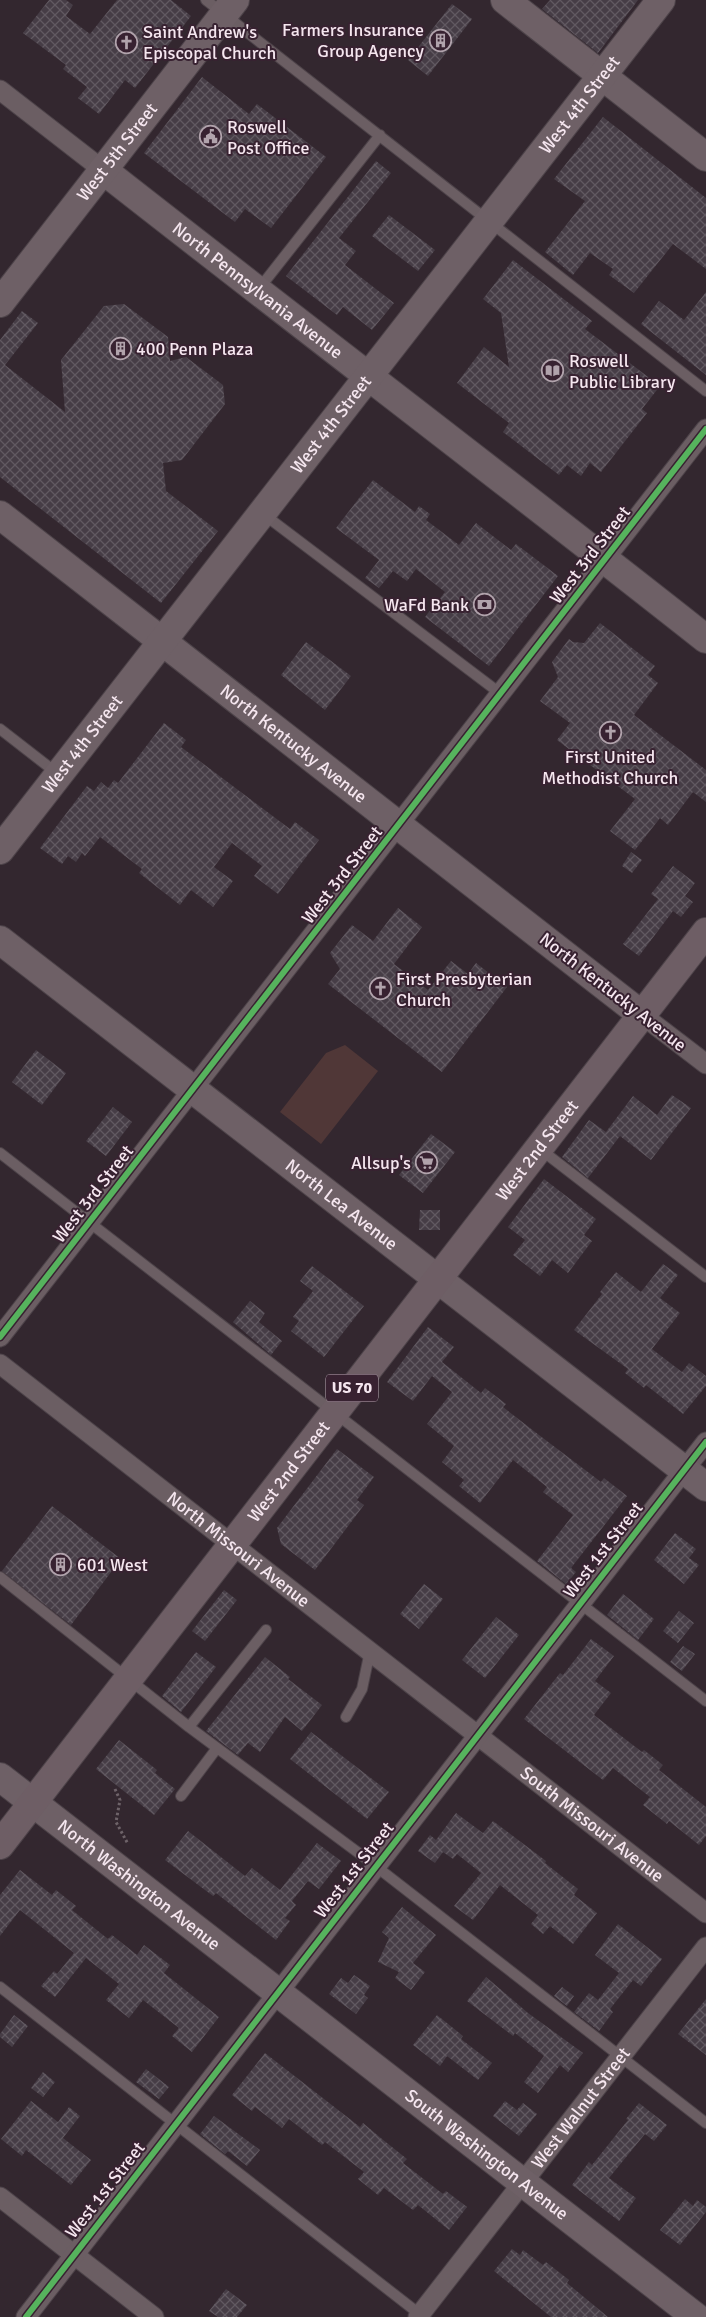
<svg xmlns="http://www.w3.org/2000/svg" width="706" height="2317" viewBox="0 0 706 2317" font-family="Signika,sans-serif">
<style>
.park{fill:#503737}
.building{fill:url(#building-cross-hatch)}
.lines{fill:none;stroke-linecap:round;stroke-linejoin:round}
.lane-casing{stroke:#4d4349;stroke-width:12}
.street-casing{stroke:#4d4349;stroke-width:21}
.secondary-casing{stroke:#4d4349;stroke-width:30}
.primary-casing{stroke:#4d4349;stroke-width:30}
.path{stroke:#6e6369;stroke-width:3;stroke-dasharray:2.5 2.5;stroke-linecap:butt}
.lane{stroke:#6b5e63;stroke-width:10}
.street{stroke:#6b5e63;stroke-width:19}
.secondary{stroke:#6e6066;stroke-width:28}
.primary{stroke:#6e5e65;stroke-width:28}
.cycleway-casing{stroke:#382231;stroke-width:9}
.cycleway{stroke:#56b35d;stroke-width:6}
.labels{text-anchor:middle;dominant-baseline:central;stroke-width:4;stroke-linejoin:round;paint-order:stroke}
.shield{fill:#382231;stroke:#bcabb6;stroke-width:1}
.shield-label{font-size:16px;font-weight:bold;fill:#f5e6ef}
.poi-label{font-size:18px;fill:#f5e6ef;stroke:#382231;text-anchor:start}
.street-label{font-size:18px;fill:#f5e6ef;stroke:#382231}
</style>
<defs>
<pattern id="building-cross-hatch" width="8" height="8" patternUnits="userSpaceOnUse" patternTransform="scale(1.25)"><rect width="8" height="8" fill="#463d46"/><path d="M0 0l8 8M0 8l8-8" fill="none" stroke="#615961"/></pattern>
</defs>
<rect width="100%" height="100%" fill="#33272f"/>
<!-- park -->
<path class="park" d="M345 1045 378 1071 321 1144 280 1112 326 1053Z"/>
<!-- building -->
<path class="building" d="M49 0H66L73 5 66 16 90 34 117 0H171L191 16 135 88 125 80 99 114 78 98 87 87 63 69 66 65 23 33Z
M550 0H638L598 53 542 9Z
M452 4 472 19 428 76 408 60Z
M202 77 249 114 257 104 326 157 271 228 245 209 235 222 144 153Z
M603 117 706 198V269L673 244 634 293 609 275 613 269 590 253 573 275 545 252 585 201 554 179Z
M376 161 391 173 339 238 356 251 345 265 394 303 372 330 343 307 337 315 286 276Z
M389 215 435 250 418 271 372 236Z
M513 260 592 321 585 329 660 386 642 409 647 413 601 472 590 463 581 476 567 465 559 475 503 432 509 423 457 383 484 347 509 367 501 313 483 299Z
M706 292V375L641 324 659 301 684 320Z
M124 304 168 337 170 361 186 357 223 385 225 404 182 460 163 463 166 491 218 531 161 603 0 477V340L22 311 38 323 5 365 65 412 61 360 104 306Z
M373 480 415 512 419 506 430 514 426 520 459 545 476 523 511 550 516 544 558 576 489 666 425 617 445 592 416 569 407 581 393 571 379 588 365 578 379 560 336 528Z
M600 623 655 666 648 675 658 683 634 715 706 770V802L693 792 668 825 660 818 635 850 610 831 635 799 557 740 570 723 540 701 558 677 552 662 569 639 573 642 584 643Z
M306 642 351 676 325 710 281 675Z
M164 723 186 740 181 747 290 829 295 822 319 840 278 894 254 876 262 866 232 843 214 867 233 881 213 907 191 890 180 905 139 873 142 869 100 837 85 856 82 853 76 862 68 856 62 864 40 848 87 786 94 791 101 782 108 788 114 780 118 783Z
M631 852 642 860 632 873 622 866Z
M673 866 695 883 685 896 693 902 681 917 673 911 639 956 623 944 658 899 651 894Z
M398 908 422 927 394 964 428 990 451 961 468 974 476 963 507 987 442 1072 328 984 340 969 330 953 352 925 373 941Z
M36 1050 66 1073 42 1105 12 1082Z
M672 1095 691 1108 651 1160 620 1136 588 1178 562 1157 589 1120 606 1132 633 1096 657 1115Z
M113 1107 132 1122 106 1156 86 1141Z
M431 1134 455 1152 423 1193 399 1175Z
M544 1179 596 1219 584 1235 592 1241 568 1273 552 1260 540 1276 513 1255 525 1240 508 1227Z
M420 1210H440V1230H419Z
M663 1264 678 1275 660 1298 680 1313 652 1349 682 1372 689 1363 706 1376V1386L683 1414 646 1385 644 1388 625 1373 628 1369 574 1330 602 1294 600 1292 616 1272 641 1292Z
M312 1266 364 1306 324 1357 291 1331 299 1321 293 1317 313 1291 300 1281Z
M250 1301 265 1313 259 1322 282 1341 271 1355 233 1322Z
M428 1327 454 1347 442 1362 481 1393 485 1388 506 1404 503 1407 539 1435 601 1482 604 1478 627 1496 571 1568 576 1572 566 1584 537 1561 573 1515 543 1492 547 1487 513 1460 480 1503 459 1486 464 1480 442 1462 454 1446 427 1424 452 1392 432 1376 413 1401 387 1382Z
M337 1449 374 1477 357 1500 364 1505 315 1570 281 1544 277 1528Z
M52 1506 121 1559 71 1625 2 1571Z
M675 1533 696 1549 689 1558 699 1565 684 1584 654 1560Z
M424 1584 443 1599 419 1629 400 1614Z
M224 1590 237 1600 205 1641 192 1631Z
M623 1594 654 1619 638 1640 607 1615Z
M679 1611 694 1623 678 1643 663 1631Z
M496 1617 519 1635 485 1678 462 1660Z
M591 1639 614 1656 595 1681 611 1693 594 1715 642 1752 644 1750 663 1765 659 1770 706 1807V1836L699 1845 669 1821 667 1824 643 1805 650 1797 613 1768 603 1780 524 1719 560 1673 563 1675Z
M683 1646 695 1654 682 1671 670 1662Z
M196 1652 216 1667 181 1712 162 1696Z
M265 1657 290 1677 288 1679 322 1705 302 1731 285 1717 260 1752 248 1743 238 1755 206 1731Z
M311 1732 389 1792 367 1819 290 1759Z
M119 1740 157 1770 155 1773 175 1789 154 1815 96 1769Z
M456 1813 483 1833 493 1821 546 1861 545 1863 578 1889 574 1895 597 1913 573 1944 550 1926 543 1934 531 1924 538 1915 500 1885 473 1920 454 1906 481 1873 457 1854 453 1859 443 1852 435 1863 418 1851 430 1835 436 1840Z
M188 1831 245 1876 252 1868 280 1890 317 1843 341 1861 319 1889 308 1881 292 1901 296 1905 285 1918 290 1921 276 1940 216 1893 213 1896 165 1860Z
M20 1870 52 1895 56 1890 76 1906 72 1910 108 1939 112 1935 137 1955 144 1945 170 1965 164 1973 219 2017 192 2052 172 2036 179 2028 143 2000 129 2018 106 2000 119 1984 86 1958 55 1997 41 1986 54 1971 57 1974 74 1953 20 1910 0 1936V1895Z
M402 1907 436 1935 413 1963 425 1972 411 1990 395 1978 399 1972 378 1962 389 1938 382 1932Z
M618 1924 662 1959 641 1986 633 1980 610 2009 613 2012 599 2031 574 2012 589 1993 598 2000 619 1973 595 1955Z
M354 1975 370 1986 364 1995 368 1998 356 2014 329 1994 341 1978 348 1983Z
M486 1977 528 2013 583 2053 568 2072 560 2065 538 2093 524 2082 544 2056 515 2033 513 2036 467 2001Z
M562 1987 574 1996 567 2006 554 1996Z
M706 1999V2055L678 2034Z
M14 2015 28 2026 12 2047 0 2037V2034Z
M437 2015 463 2036 461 2039 492 2063 478 2080 447 2056 440 2066 413 2045Z
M265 2053 360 2127 363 2123 382 2139 407 2159 403 2163 443 2194 446 2191 467 2207 449 2230 418 2205 413 2210 384 2188 378 2195 358 2179 364 2172 325 2142 322 2145 289 2119 282 2128 255 2107 252 2111 232 2095Z
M146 2069 169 2087 159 2099 136 2082Z
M43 2072 55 2082 43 2097 31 2088Z
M31 2101 58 2122 69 2107 80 2116 63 2138 91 2160 71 2185 26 2150 22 2156 1 2139Z
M505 2101 517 2110 523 2103 537 2114 519 2136 493 2116Z
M639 2103 667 2125 654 2141 645 2134 609 2178 636 2198 619 2221 572 2185 589 2162 592 2165 628 2120 626 2119Z
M214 2116 260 2150 247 2166 228 2151 225 2154 200 2134Z
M685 2199 693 2206 697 2200 706 2207V2212L680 2245 660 2230Z
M512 2249 520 2255 523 2250 543 2265 546 2262 569 2280 567 2283 608 2317H551L494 2271Z
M226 2289 247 2305 237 2317H218L209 2311Z"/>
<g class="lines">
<defs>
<path id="lane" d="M206 0 706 391
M258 290 380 135
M262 513 501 694
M0 729 58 774
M540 1149 706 1277
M0 1153 706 1701
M0 1577 189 1727 360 1854 706 2123
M346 1717 362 1689 370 1651
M189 1727 266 1630
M181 1796 217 1748
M0 1987 422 2316"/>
<g id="street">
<path d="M0 90 103 170"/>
<path d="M642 1015 706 1064"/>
<path d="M0 1337 706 429"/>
<path id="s1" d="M0 1364 706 1913"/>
<path d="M0 2197 154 2317"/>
<path d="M26 2317 706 1442"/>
<path id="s2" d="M418 2317 706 1947"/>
</g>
<g id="secondary">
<path d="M505 0 706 157"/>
<path id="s3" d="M103 170C303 327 506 481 706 639"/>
<path id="s4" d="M0 303 235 0"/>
<path id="s5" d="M0 515 642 1015"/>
<path id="s6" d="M0 850 661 0"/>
<path id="s7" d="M0 940 706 1487"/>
<path id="s8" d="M0 1777 696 2317"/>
</g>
<g id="primary">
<path id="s9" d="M0 1845 706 932"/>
</g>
</defs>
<!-- lane casing -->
<use href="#lane" class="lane-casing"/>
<!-- street casing -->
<use href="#street" class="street-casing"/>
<!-- secondary casing -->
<use href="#secondary" class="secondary-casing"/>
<!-- primary casing -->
<use href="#primary" class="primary-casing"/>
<!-- path -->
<path class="path" d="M115 1789 120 1800 116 1822 128 1844"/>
<!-- lane -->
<use href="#lane" class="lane"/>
<!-- street -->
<use href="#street" class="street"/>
<!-- secondary -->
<use href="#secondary" class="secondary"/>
<!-- primary -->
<use href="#primary" class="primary"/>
<defs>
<path id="cycleway" d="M0 1337 706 429
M26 2317 706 1442"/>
</defs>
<!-- cycleway casing -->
<use href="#cycleway" class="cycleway-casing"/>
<!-- cycleway -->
<use href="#cycleway" class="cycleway"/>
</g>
<!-- icons -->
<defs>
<symbol id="building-ring" viewBox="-11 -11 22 22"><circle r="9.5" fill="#382231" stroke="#b1a3ac" stroke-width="1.5"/><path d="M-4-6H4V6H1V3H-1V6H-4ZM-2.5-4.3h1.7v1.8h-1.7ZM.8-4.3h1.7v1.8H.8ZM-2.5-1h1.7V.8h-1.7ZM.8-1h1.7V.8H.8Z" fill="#b1a3ac"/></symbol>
<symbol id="church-ring" viewBox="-11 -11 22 22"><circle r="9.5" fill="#382231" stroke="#b1a3ac" stroke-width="1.5"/><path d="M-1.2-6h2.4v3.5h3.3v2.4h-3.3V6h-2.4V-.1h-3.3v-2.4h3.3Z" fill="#b1a3ac"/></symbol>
<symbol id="civic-ring" viewBox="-11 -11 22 22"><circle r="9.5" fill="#382231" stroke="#b1a3ac" stroke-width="1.5"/><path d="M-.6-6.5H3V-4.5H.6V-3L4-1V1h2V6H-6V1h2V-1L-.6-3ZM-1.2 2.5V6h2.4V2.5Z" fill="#b1a3ac"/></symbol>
<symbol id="library-ring" viewBox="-11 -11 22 22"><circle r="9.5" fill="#382231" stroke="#b1a3ac" stroke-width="1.5"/><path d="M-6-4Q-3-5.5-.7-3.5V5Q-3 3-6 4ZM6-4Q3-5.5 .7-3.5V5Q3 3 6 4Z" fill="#b1a3ac"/></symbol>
<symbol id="bank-ring" viewBox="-11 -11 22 22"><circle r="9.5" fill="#382231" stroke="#b1a3ac" stroke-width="1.5"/><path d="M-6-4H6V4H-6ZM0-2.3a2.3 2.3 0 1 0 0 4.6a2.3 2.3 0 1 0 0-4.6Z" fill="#b1a3ac"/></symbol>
<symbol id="supermarket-ring" viewBox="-11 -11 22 22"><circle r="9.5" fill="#382231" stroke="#b1a3ac" stroke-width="1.5"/><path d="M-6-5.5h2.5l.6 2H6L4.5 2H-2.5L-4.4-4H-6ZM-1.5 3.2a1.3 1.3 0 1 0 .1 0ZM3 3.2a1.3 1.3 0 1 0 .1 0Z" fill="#b1a3ac"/></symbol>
</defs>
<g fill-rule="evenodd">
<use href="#building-ring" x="428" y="28" width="25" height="25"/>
<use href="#church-ring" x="114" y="30" width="25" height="25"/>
<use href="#civic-ring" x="198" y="124" width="25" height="25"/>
<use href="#building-ring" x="108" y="336" width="25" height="25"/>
<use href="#library-ring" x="540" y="358" width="25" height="25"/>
<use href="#bank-ring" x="472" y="592" width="25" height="25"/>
<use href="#church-ring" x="598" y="720" width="25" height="25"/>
<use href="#church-ring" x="368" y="976" width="25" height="25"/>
<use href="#supermarket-ring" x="414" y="1150" width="25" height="25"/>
<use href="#building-ring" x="48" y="1552" width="25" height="25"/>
</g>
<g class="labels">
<!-- shield labels -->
<rect class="shield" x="326" y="1374.5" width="52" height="27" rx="4"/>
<g class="shield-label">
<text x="352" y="1388">US 70</text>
</g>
<!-- poi labels -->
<g class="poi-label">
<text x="424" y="30" text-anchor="end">Farmers Insurance<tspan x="424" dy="21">Group Agency</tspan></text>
<text x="143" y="32">Saint Andrew's<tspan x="143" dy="21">Episcopal Church</tspan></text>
<text x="227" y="127">Roswell<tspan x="227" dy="21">Post Office</tspan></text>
<text x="136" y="349">400 Penn Plaza</text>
<text x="569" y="361">Roswell<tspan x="569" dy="21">Public Library</tspan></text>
<text x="469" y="605" text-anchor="end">WaFd Bank</text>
<text x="610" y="757" text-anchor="middle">First United<tspan x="610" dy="21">Methodist Church</tspan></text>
<text x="396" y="979">First Presbyterian<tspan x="396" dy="21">Church</tspan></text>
<text x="411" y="1163" text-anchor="end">Allsup's</text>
<text x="77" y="1565">601 West</text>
</g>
<!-- street labels -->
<g class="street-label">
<text stroke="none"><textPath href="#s6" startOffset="944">West 4th Street</textPath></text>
<text stroke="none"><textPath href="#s4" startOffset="191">West 5th Street</textPath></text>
<text stroke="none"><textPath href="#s3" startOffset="196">North Pennsylvania Avenue</textPath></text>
<text stroke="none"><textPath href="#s6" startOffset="539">West 4th Street</textPath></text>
<text transform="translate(590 555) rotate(-52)">West 3rd Street</text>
<text stroke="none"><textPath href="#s5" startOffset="372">North Kentucky Avenue</textPath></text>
<text stroke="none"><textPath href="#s6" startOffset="134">West 4th Street</textPath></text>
<text transform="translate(342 875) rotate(-52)">West 3rd Street</text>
<text transform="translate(613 992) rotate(38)">North Kentucky Avenue</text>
<text stroke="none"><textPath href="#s9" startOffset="878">West 2nd Street</textPath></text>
<text transform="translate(93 1194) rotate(-52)">West 3rd Street</text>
<text stroke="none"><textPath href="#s7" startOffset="432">North Lea Avenue</textPath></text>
<text stroke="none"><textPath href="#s9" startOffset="472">West 2nd Street</textPath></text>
<text stroke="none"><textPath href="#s1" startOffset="302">North Missouri Avenue</textPath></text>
<text transform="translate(603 1550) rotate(-52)">West 1st Street</text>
<text stroke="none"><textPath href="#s1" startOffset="750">South Missouri Avenue</textPath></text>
<text transform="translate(354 1870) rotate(-52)">West 1st Street</text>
<text stroke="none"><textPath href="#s8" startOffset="176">North Washington Avenue</textPath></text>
<text stroke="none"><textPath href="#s2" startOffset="265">West Walnut Street</textPath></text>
<text stroke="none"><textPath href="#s8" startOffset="616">South Washington Avenue</textPath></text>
<text transform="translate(105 2190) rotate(-52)">West 1st Street</text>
</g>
</g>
</svg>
